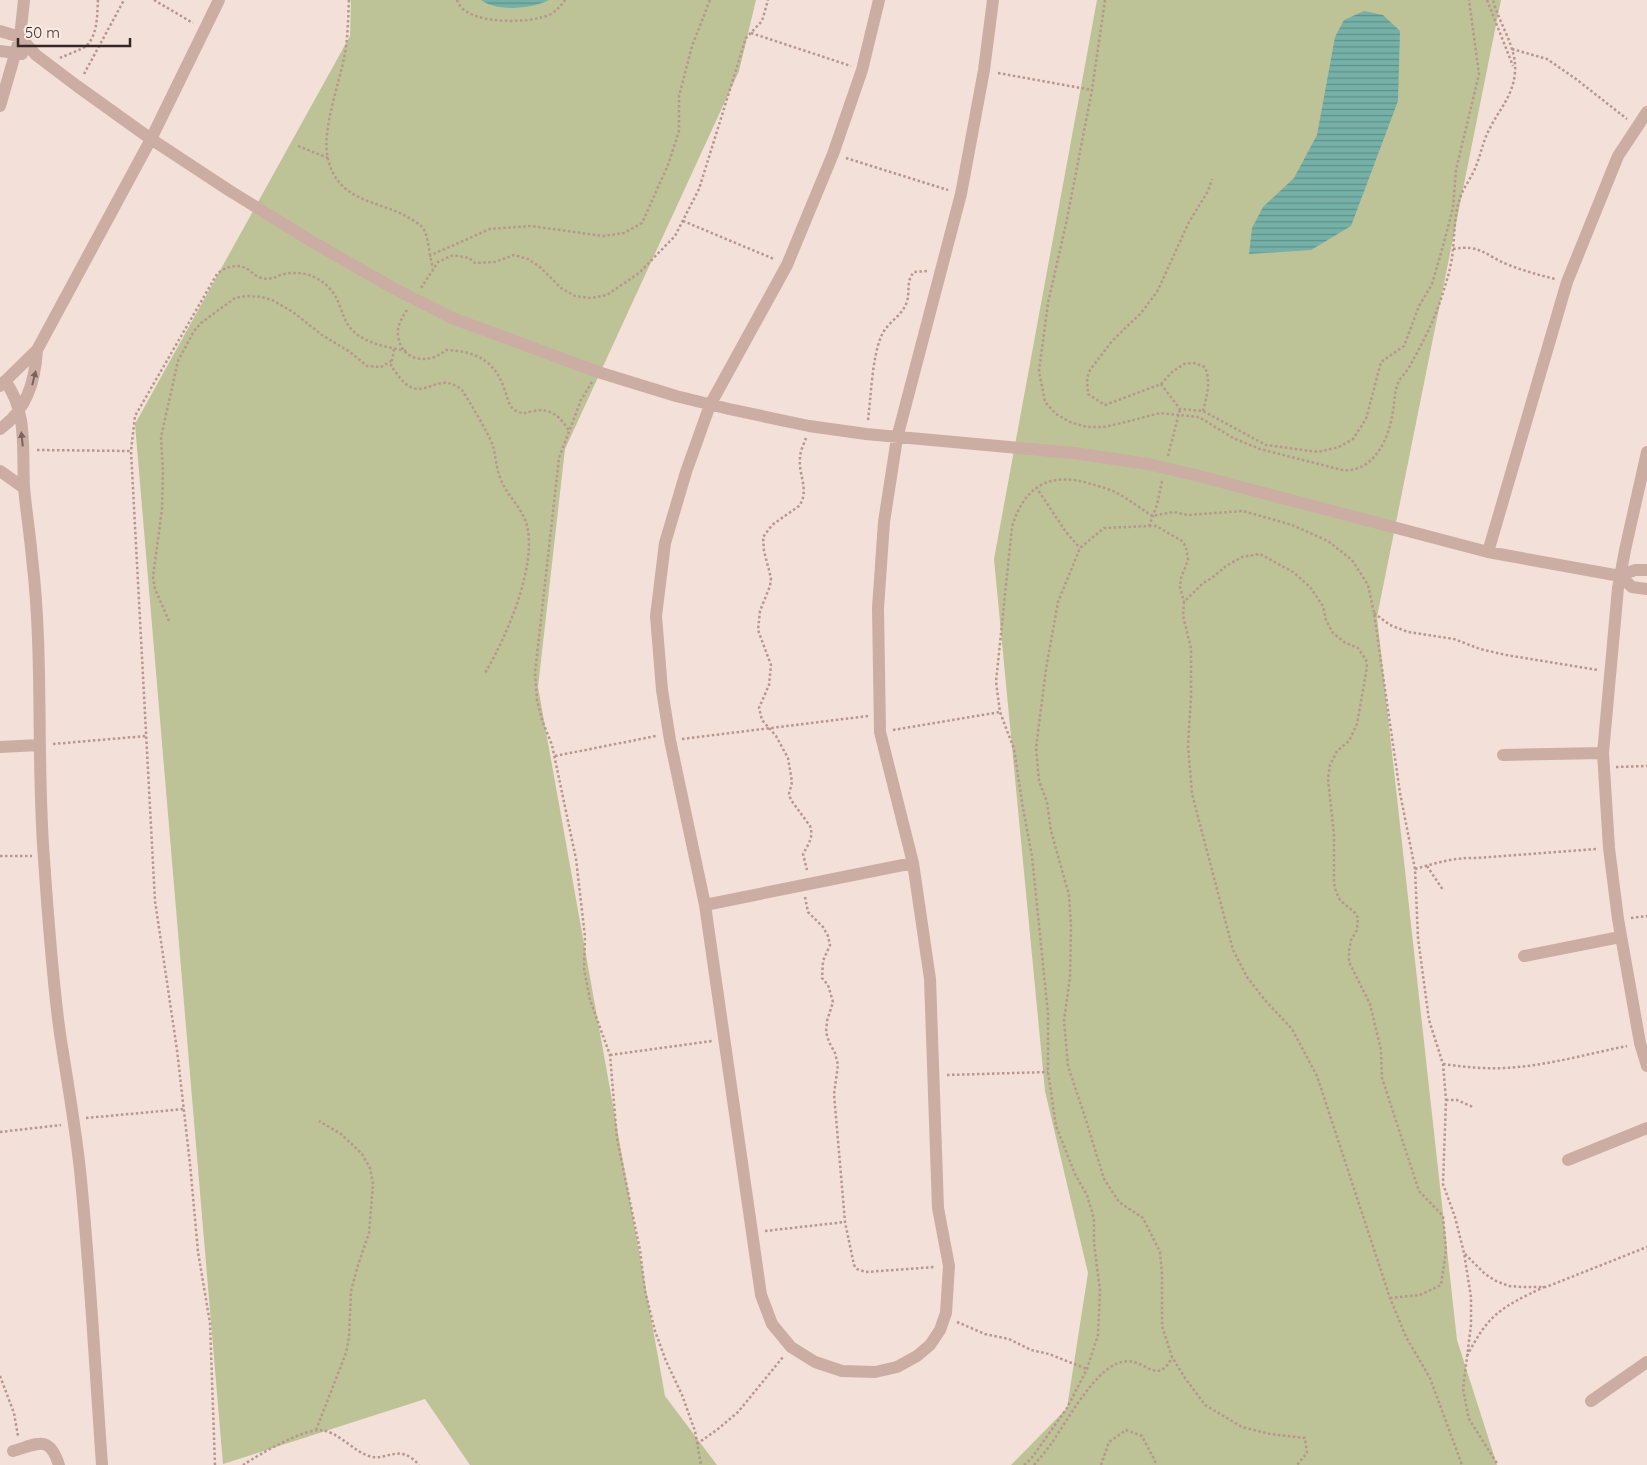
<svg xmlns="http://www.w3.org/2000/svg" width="1647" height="1465" viewBox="0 0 1647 1465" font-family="Quicksand,sans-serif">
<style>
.green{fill:#bec297}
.water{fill:url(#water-rules)}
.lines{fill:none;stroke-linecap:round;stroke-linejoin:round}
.path{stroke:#b7968e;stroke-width:2.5;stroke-dasharray:2.5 2.5;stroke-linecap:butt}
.minor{stroke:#cbada3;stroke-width:12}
.minor-bridge{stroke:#cbada3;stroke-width:12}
.oneway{fill:#79635e}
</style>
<defs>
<pattern id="water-rules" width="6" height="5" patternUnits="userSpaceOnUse" patternTransform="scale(1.25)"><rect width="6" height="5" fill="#75b1a7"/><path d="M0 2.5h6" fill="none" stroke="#619088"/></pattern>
</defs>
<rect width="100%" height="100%" fill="#f3e0d8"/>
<!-- green -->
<path class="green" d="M351 0H756L739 71 565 449 538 687 665 1396 717 1465H470L425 1399 223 1464 135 424 350 36Z
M1097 0H1501L1377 617 1457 1340 1497 1465H1011L1067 1408 1088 1273 1045 1091 994 559Z"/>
<!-- water -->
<path class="water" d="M481 0H549C532 9 497 12 481 0Z
M1364 11 1383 15 1400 31 1398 101 1351 226 1311 250 1249 254 1252 228 1263 207 1294 178 1317 135 1335 37 1344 20Z"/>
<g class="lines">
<!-- path -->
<path class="path" d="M154 0 193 23
M349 0C348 18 348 36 345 53 340 83 321 130 328 159 338 200 373 200 404 215 410 219 418 222 423 228 429 237 429 256 433 268
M457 0C465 26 532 24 551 14 557 10 561 6 565 0
M1105 0 1092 90 1066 224 1048 303 1039 371 1045 402 1056 414 1070 422 1087 427H1103L1122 423 1160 413 1199 417 1233 438 1260 449 1342 470C1374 473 1389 439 1393 411 1395 401 1394 391 1399 381 1401 377 1405 374 1408 369 1423 343 1437 315 1445 286 1449 274 1452 261 1453 249 1455 230 1454 211 1462 193 1466 184 1473 175 1476 166 1481 154 1483 141 1489 130 1499 109 1513 97 1515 72 1517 47 1499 24 1493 0
M1487 0 1513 66
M751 33 851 66
M1512 49 1547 59 1576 79 1627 119
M60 58C68 54 79 51 86 46 98 35 97 15 98 0
M998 73 1092 90
M84 74 124 0
M298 146 328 158
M846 158 948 190
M683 221 774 259
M1453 249C1482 244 1485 256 1509 265 1524 271 1539 275 1555 279
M429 256 490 229 531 226 603 236 624 233 642 223 668 165 679 131V96L692 46 710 0
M421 288 438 262 453 255 469 258 475 263 495 262 514 255 528 259 540 267 561 288 575 296 591 298 607 295 639 273 675 236 699 189 746 38 762 21 768 0
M407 310C402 317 397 326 398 335 401 362 429 365 446 350 476 351 496 361 505 391 508 398 508 406 516 411 523 415 527 412 534 411 550 407 562 418 569 431
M394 349 391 366C396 372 400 379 406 384 426 400 438 370 462 390 470 403 488 432 493 446 496 457 496 469 501 480 507 495 520 506 526 522 539 563 506 638 485 673
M592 382 581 400 559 458 535 673 537 700 542 720 552 745 576 859 585 937 584 969 590 1000 610 1055 617 1139 640 1250 645 1291 655 1331 666 1361 682 1395 695 1431 701 1465
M1161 384 1180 409 1203 411 1266 445 1318 452 1339 447 1353 439 1366 419 1381 362 1404 346 1419 306 1432 284 1443 246 1453 208 1456 170 1479 74 1469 0
M1203 411C1207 396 1211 382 1205 367L1194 363 1184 364 1172 372 1161 384 1105 405 1088 394 1087 378 1090 370 1112 341 1141 313 1157 292 1189 222 1208 191 1212 179
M868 420C871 397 872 358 881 337 886 323 901 317 906 304 911 293 905 282 914 272L927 271
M806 438C804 444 800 451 800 458 798 474 810 491 799 506L772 525 763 537 764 551 771 578 770 586 760 611 758 630 771 665 769 685 759 708 762 720 776 736 788 758 792 782 789 794 791 800 810 826C814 837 808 845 803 854L807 870
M37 450 131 451
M1168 456 1180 409
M1162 481 1157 505 1149 526 1104 528 1080 548 1058 602 1046 669 1036 748 1039 781 1047 802 1051 831 1069 895 1071 927 1070 977 1064 1021 1068 1066 1085 1117 1104 1179 1119 1202 1143 1218 1160 1252 1162 1274V1326L1172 1357 1185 1378 1205 1405 1242 1427 1270 1434 1305 1438 1307 1453 1297 1465
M1036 487 1066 532 1080 548
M1149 526H1156L1182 541 1186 547 1188 560 1181 578 1180 587 1184 602
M1374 613 1390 625 1408 632 1454 639 1480 649 1506 655 1598 670
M169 621 155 589 153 577 162 509 163 472 161 437 178 361 194 331 201 323 235 298 246 296 262 297 272 300 293 312 322 335 350 352 367 366 381 367 391 361
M893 730 1000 712
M682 739 868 716
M53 744 146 736
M555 756 656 736
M1616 767 1647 766
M0 856H32
M1427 866 1443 890
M1415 869C1436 863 1455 857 1477 858L1596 849
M805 897 808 912 823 927 828 936 830 945 823 961 822 978 828 985 833 1002 827 1021 826 1032 829 1042 835 1053 838 1065 834 1094 845 1222 854 1265 857 1269 866 1272 935 1267
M1631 918 1647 916
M610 1055 712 1041
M1443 1064C1464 1067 1484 1069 1505 1068 1546 1066 1587 1054 1627 1046
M947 1075 1048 1072
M1446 1100H1457L1473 1107
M86 1118 184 1109
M0 1132 61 1125
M765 1231 845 1222
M1465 1254 1485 1274 1496 1281 1509 1286 1522 1287H1546L1647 1247
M1390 1298 1420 1295 1441 1285 1446 1250 1443 1216 1419 1191 1382 1078 1381 1050 1370 1004 1349 962V951L1351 940 1357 930 1358 918 1355 913 1340 900 1336 892 1334 883V834L1328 779 1330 765 1337 751 1349 741 1357 724 1367 667 1366 660 1358 648 1344 642 1333 633 1326 620 1323 606 1310 587 1293 572 1260 554 1242 557 1226 566 1212 578 1203 583 1184 602 1183 616 1191 648V698L1188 745 1192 794 1233 950 1247 977 1264 999 1292 1029 1317 1076 1390 1298 1406 1337 1430 1378 1462 1465
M957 1322 985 1334 1009 1339 1031 1350 1049 1354 1087 1369
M1467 1356C1489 1313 1502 1307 1544 1287
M0 1376 14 1413 18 1436
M316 1430 346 1353 349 1338 351 1291 358 1265 369 1233 373 1184 370 1168 362 1154 341 1134 319 1121
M697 1444 718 1429 738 1412 783 1357
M215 1465 210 1323 198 1252 190 1164 177 1050 155 901 131 451 135 416 217 274C226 266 239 263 249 270 253 273 256 277 262 278 269 280 274 278 280 275 290 272 304 272 314 277 325 282 335 292 339 304 343 314 345 323 353 331 367 344 387 347 406 351
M243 1465C260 1454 308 1425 326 1431 342 1436 354 1451 369 1456 387 1462 399 1442 419 1465
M1024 1465 1031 1459 1067 1408 1087 1369 1098 1335 1100 1291 1094 1243V1219L1087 1195 1075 1174 1056 1126 1048 1072V1014L1032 856 1023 808 1014 749 1000 712 996 682 1012 527C1024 486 1050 471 1091 484 1098 486 1106 488 1113 491 1127 498 1140 508 1152 516L1174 512 1188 515 1243 511 1292 525 1328 541 1352 560 1368 585 1374 613 1400 793 1415 869 1418 938 1429 1020 1443 1064 1446 1100 1443 1184 1455 1217 1464 1253 1471 1297V1325L1463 1389 1469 1419 1498 1465
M1034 1465C1040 1458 1046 1451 1051 1444 1067 1421 1090 1378 1114 1365 1119 1362 1127 1360 1133 1362 1148 1365 1160 1383 1172 1357
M1101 1465 1109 1442 1126 1430 1142 1436 1155 1461V1465"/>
<!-- minor -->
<path class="minor" d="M879 0 862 70 833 154 787 265 710 405 686 472 665 543 656 616 662 690 670 740 705 905 761 1295 772 1324 791 1347 815 1362 842 1371 875 1372 897 1367 917 1356 930 1345 940 1330 946 1313 949 1266 938 1208 930 979 913 863 880 732 878 608 884 522 897 438 961 194 984 70 993 0
M0 31 20 37 36 55 77 86 151 139 230 191 311 241 393 288
M0 51 22 54
M0 106 20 37 24 0
M452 318 598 372 676 396 729 409 809 426 866 434 1074 453 1148 464
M5 381C28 411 22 451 24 487 26 511 30 534 32 558 44 658 36 759 44 859 48 917 52 976 60 1034 67 1079 75 1124 80 1170 90 1268 95 1367 102 1465
M0 386 37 350 151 139 219 0
M0 429C27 410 35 381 37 350
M1647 452 1625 550 1618 588 1603 753 1609 848 1618 919 1640 1043 1647 1066
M0 471 24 488
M1195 475 1488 552 1620 576 1635 570H1647
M1488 552 1567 282 1618 156 1647 112
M1620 576 1632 587 1647 589
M0 747 39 745
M1503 755 1603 753
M705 905 913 863
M1524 956 1620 937
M1568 1160 1647 1128
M1591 1401 1647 1362
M13 1451C38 1444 49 1434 59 1465"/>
<!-- minor-bridge -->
<path class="minor-bridge" d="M393 288 452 318
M1148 464 1195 475"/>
</g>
<!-- one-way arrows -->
<defs><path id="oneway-solid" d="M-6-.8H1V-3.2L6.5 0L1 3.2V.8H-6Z" transform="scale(1.25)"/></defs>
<g class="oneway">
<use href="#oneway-solid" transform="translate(34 378) rotate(-76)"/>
<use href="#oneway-solid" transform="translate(22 439) rotate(-96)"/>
</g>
<!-- scale -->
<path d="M18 38v8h112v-8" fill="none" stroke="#362726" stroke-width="2.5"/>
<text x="25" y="38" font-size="15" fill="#362726" stroke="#faebe5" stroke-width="4" paint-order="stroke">50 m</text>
</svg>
